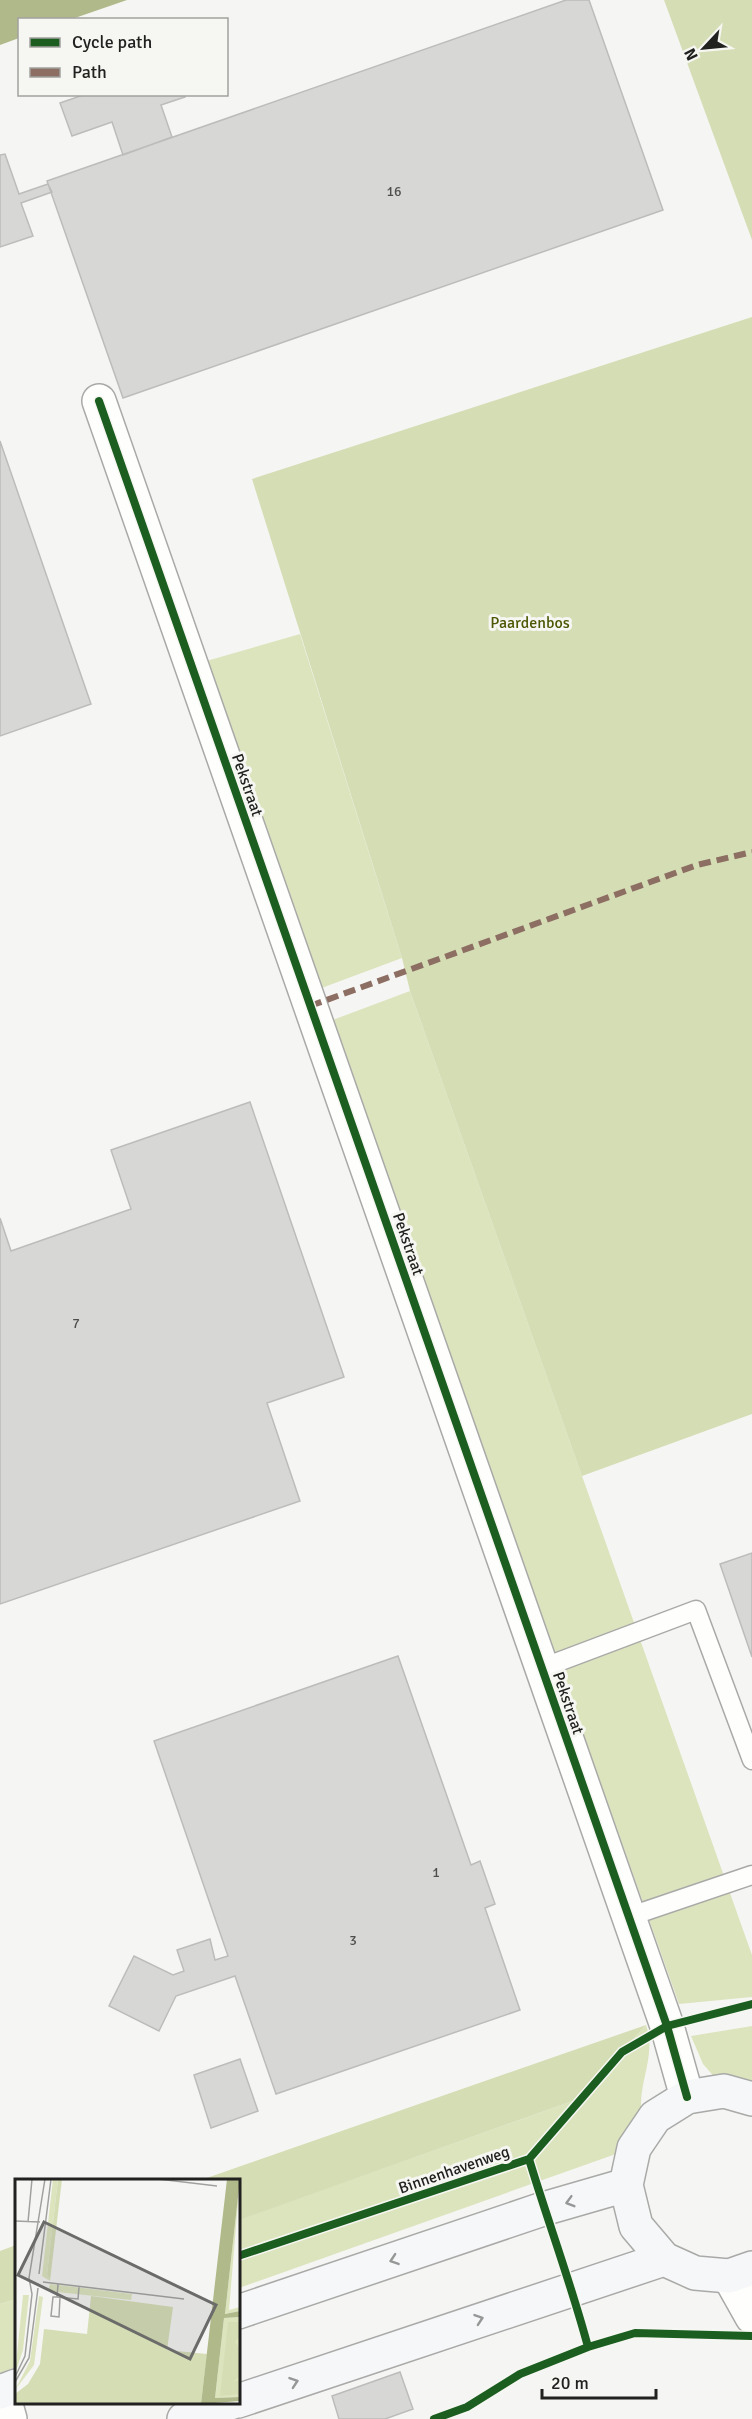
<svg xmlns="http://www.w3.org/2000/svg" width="752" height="2419" viewBox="0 0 752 2419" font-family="Signika,sans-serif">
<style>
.green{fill:#dce4be}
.forest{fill:#d5ddb5}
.water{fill:#b0b989}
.building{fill:#d7d7d5;stroke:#bcbdba;stroke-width:1.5}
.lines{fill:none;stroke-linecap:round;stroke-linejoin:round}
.service-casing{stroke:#a9aaa8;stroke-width:21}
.minor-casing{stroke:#a9aaa8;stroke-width:36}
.secondary-casing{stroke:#a9aaa8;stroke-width:36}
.service{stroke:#fefefd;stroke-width:18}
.minor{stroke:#fefefd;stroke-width:33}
.secondary{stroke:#f6f7f8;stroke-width:33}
.quiet{stroke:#8d6e63;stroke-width:6;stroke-dasharray:12 6;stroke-linecap:butt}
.cycleway-casing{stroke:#f6f7f2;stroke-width:11}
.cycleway{stroke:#1b5e20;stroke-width:8}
.oneway{stroke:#969797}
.labels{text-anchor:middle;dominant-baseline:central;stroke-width:6;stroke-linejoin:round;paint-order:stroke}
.number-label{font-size:14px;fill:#4e4e4d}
.park-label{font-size:16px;fill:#4d5704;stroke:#f6f7f2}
.street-label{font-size:16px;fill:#212120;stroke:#f6f7f2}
.inset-road{fill:none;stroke:#a0a19f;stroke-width:1.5}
.view{fill:#6b6c6a;fill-opacity:0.15;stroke:#6b6c6a;stroke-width:3}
.inset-edge{fill:none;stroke:#212120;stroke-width:3}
</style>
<rect width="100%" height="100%" fill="#f5f6f3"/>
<!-- green -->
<path class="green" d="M300 634 402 958 319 989 203 662Z
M410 991 752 1955V1997L679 2004 330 1021Z
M646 2025C656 2052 641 2078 641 2105 641 2111 643 2118 644 2124L630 2149 239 2288 238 2220 581 2098Z
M752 2026V2094L724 2088 703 2064 691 2036Z
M16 2299V2367L0 2373V2304Z"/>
<!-- forest -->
<path class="forest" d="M664 0H752V240Z
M752 317V1414L582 1476 410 991 402 958 252 479Z
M646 2025 581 2098 239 2220 238 2180H201Z
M16 2245V2299L0 2304V2251Z"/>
<!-- water -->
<path class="water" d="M0 0H127L72 19 20 20 19 38 0 45Z"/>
<!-- building -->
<path class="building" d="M566 0H589L663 210 123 398 47 181Z
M86 94H184L185 97 161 105 172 137 123 155 112 122 72 136 60 103Z
M5 154 19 194 48 184 52 192 21 203 33 236 0 247V155Z
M0 441 91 704 0 736Z
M250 1102 344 1377 267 1403 300 1501 0 1604V1218L11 1251 131 1209 111 1150Z
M752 1553V1657L720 1564Z
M398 1656 471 1865 480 1861 495 1904 485 1908 520 2010 276 2094 235 1976 176 1996 159 2031 109 2006 134 1956 173 1975 184 1971 177 1950 210 1939 215 1960 228 1956 154 1741Z
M240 2059 258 2111 211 2128 194 2075Z
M400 2372 413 2409 385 2419H339L332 2396Z"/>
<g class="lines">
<defs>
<path id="service" d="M542 1668 696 1610 752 1760
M628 1917 752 1875"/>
<path id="minor" d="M99 401 667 2026 687 2097
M729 2276 752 2317
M2 2391 10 2419"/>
<path id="secondary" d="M752 2099 724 2091 687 2097 655 2117 634 2148 626 2185 636 2226 664 2259 695 2273 729 2276 752 2268
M238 2312 543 2209 626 2185
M0 2392 16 2386
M238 2401 664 2259
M184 2419 233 2402"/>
</defs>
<!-- service casing -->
<use href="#service" class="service-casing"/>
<!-- minor casing -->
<use href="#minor" class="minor-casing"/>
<!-- secondary casing -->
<use href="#secondary" class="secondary-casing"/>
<!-- service -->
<use href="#service" class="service"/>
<!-- minor -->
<use href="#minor" class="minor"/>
<!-- secondary -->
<use href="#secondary" class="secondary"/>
<!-- quiet -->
<path class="quiet" d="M310 1006 697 865 752 852"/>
<defs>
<path id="cycleway" d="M99 401 667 2026 687 2097
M529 2159C548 2222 571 2283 588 2347
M238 2256 529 2159 622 2052 667 2026 752 2004
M434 2419 467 2407 520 2374 588 2347 635 2333 752 2336"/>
</defs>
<!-- cycleway casing -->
<use href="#cycleway" class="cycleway-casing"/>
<!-- cycleway -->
<use href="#cycleway" class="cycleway"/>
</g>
<!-- one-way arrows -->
<defs><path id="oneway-chevron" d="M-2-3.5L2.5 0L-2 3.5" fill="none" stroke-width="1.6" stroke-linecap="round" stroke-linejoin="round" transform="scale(1.5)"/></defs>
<g class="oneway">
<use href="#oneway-chevron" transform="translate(570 2202) rotate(164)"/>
<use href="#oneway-chevron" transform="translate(394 2260) rotate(161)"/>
<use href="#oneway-chevron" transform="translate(479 2319) rotate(-19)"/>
<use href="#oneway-chevron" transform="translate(294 2382) rotate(-19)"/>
</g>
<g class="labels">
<!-- number labels -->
<g class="number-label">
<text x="394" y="191">16</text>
<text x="76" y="1323">7</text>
<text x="436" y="1872">1</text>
<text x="353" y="1940">3</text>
</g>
<!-- park labels -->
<g class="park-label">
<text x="530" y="623">Paardenbos</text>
</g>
<!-- street labels -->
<g class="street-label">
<text transform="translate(247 785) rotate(71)">Pekstraat</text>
<text transform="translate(408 1244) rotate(71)">Pekstraat</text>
<text transform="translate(568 1703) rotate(71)">Pekstraat</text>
<text transform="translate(454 2170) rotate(-19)">Binnenhavenweg</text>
</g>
</g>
<!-- overview -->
<g transform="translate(15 2179)">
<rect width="225" height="225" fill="#f5f6f3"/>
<path d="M38 0H43L32 95 35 102 27 97ZM225 0 214 131 225 128V132L210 135ZM35 105 117 115 116 121 33 112ZM8 116H14L8 171 0 195ZM24 117 28 118 19 186 0 211 15 182ZM225 138V218L200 219 209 139Z" fill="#dce4be"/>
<path d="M43 0H47L35 102 32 95ZM76 117 158 128 152 171 192 175 186 225H0V215L13 205 25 185 29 150 72 155ZM213 143H225V156L220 163 225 170V197L218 203 225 201V215L205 217Z" fill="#d5ddb5"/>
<path d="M212 0H225L210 135 225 132V138L209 139 200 219 225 218V222L186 225Z" fill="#b0b989"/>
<path class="inset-road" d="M143 0 202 7M0 42 25 43M13 43 17 0M24 95 36 0M28 103 169 120M43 105 42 118 63 120 64 108M42 118H38L36 137 44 138 45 118M0 198 10 177 17 115 14 99 30 0M0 203 14 179 23 109"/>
<path class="view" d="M29 43 201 126 175 180 3 96Z"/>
<rect width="225" height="225" class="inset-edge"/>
</g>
<!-- legend -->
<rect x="18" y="18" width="210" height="78" fill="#f6f7f2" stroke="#a1a19e" stroke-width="1.5"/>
<rect x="30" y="38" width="30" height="9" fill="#1b5e20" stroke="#a1a19e" stroke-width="1.5"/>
<text x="72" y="48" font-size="18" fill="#212120">Cycle path</text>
<rect x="30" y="68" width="30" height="9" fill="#8d6e63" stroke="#a1a19e" stroke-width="1.5"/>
<text x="72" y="78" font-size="18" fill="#212120">Path</text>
<!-- north arrow -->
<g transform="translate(704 48) rotate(244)" stroke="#f6f7f2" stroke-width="4.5" paint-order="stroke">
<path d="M0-4.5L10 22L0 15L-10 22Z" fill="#212120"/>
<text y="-9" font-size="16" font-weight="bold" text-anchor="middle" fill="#212120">N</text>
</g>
<!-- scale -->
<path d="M542 2389v9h114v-9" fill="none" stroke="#212120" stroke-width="3"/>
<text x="551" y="2389" font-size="18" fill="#212120" stroke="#f6f7f2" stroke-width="4.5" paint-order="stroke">20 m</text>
</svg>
